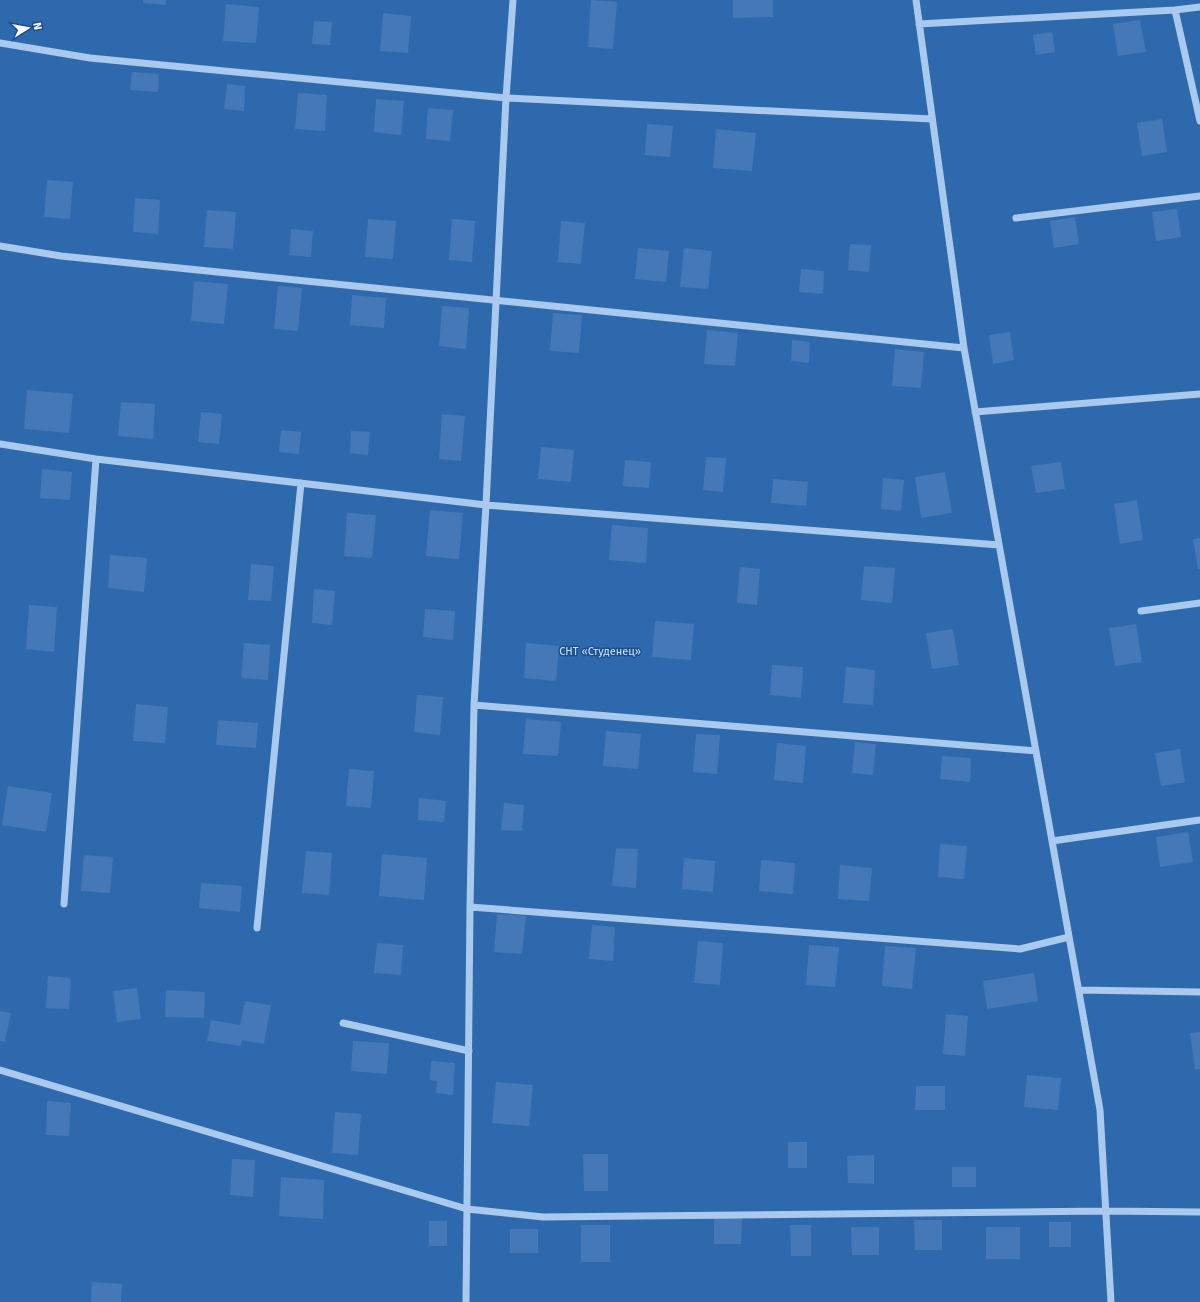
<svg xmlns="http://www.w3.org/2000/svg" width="1200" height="1302" viewBox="0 0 1200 1302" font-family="'Fira Sans',sans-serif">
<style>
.green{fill:#2e69ad}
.building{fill:#4478b7}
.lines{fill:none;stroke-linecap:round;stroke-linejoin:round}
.minor{stroke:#a9c9ee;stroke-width:7}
.labels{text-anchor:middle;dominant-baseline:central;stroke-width:3;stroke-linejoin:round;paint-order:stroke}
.park-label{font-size:11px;fill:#cfe3fa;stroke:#1b4f8f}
</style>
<rect width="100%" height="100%" fill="#1b4f8f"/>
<!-- green -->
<path class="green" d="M0 0H1200V1302H0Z"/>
<!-- building -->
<path class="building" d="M143 0H166V5L143 3Z
M591 0 617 2 613 49 588 47Z
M733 0H773V17L733 18Z
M226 4 259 7 256 43 223 41Z
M383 13 411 16 408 53 380 51Z
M1140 20 1146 52 1118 56 1113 24Z
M314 21 332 22 330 45 312 44Z
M1052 32 1055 52 1036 55 1033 35Z
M132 72 159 74 158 92 130 90Z
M227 84 245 86 244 111 224 109Z
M298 93 327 95 325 131 295 129Z
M376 99 404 101 401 135 374 132Z
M428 108 453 110 450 141 426 139Z
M1162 119 1167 152 1142 156 1137 123Z
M647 124 673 126 670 157 645 155Z
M716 129 756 133 752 171 713 168Z
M47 180 73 182 70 219 44 217Z
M135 198 160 200 158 234 133 232Z
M1177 209 1181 237 1156 241 1152 212Z
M207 210 236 212 233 249 204 247Z
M1075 217 1079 244 1054 248 1050 221Z
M368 219 396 221 393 259 365 257Z
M452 219 475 221 472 262 449 260Z
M561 221 585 223 581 264 558 262Z
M291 229 313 231 311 257 289 255Z
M850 244 871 245 869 272 848 270Z
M638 248 669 251 666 282 635 279Z
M684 248 712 251 708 289 680 287Z
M801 269 824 271 823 294 799 292Z
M194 281 228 284 224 324 191 321Z
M278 286 302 288 298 331 274 329Z
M352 295 386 298 384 328 350 325Z
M442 306 469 308 466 349 439 346Z
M553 313 582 315 579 353 550 351Z
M707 330 738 333 735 366 704 364Z
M1010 332 1014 360 993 364 989 335Z
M792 340 810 342 809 363 791 361Z
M895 349 924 352 921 388 892 386Z
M27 390 73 394 69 433 24 429Z
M121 402 155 404 153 439 118 436Z
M201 412 222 414 219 444 198 442Z
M442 414 465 416 461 461 439 459Z
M281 430 301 432 299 454 279 452Z
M351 431 370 432 368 455 350 453Z
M541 447 574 450 571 482 538 479Z
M706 457 726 458 723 492 703 490Z
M625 460 651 462 649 488 623 486Z
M1061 462 1065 489 1036 493 1031 466Z
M42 469 72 472 70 500 40 498Z
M945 472 952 513 921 518 915 477Z
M883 478 904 480 901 511 881 509Z
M773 479 808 482 806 506 771 503Z
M1137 500 1143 540 1120 544 1114 504Z
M430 510 463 513 459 559 426 556Z
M347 513 376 515 372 558 344 556Z
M612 525 648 528 646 563 609 560Z
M1200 538V569H1198L1193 539Z
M110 555 147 558 144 592 108 588Z
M251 564 274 566 271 601 248 600Z
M864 566 895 568 892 603 861 600Z
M740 567 760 569 757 605 737 603Z
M314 589 335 591 332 625 312 623Z
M29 605 57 607 54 652 26 649Z
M425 609 455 611 453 640 423 637Z
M655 621 694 624 691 660 652 657Z
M1136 624 1142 662 1115 666 1109 628Z
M953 629 959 665 932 669 926 633Z
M244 643 270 645 268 680 241 678Z
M526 643 559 646 556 681 524 678Z
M772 665 803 667 801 698 770 695Z
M846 667 875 670 873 705 843 703Z
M417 695 443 697 440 735 414 732Z
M136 704 168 707 165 743 133 741Z
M526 719 561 722 558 756 523 754Z
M218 720 258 723 256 748 216 745Z
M606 731 641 734 638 769 603 766Z
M696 734 720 735 717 774 693 772Z
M855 742 876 744 873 775 852 773Z
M777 743 806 746 803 783 774 780Z
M1180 749 1185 782 1161 786 1155 753Z
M942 756 971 758 970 782 940 779Z
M349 769 374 771 371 808 346 806Z
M8 786 52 793 46 832 2 825Z
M419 798 446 801 444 822 418 820Z
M504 803 524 805 522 831 501 830Z
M1188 832 1193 862 1160 867 1156 837Z
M940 844 967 846 964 879 938 877Z
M616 848 638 849 636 888 612 886Z
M306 851 332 853 329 895 302 893Z
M382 854 427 858 424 900 379 896Z
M84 855 113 857 110 893 81 891Z
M684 858 715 861 713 892 682 889Z
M761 860 795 863 793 894 759 891Z
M840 865 872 868 869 901 838 899Z
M201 883 242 886 240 912 199 908Z
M497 914 526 916 522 954 494 952Z
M592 925 615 927 613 961 589 959Z
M698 941 723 943 720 985 694 983Z
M377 943 403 945 401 975 374 973Z
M809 945 839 947 835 987 806 985Z
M885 946 916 948 912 989 882 986Z
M1034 973 1038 1001 987 1009 983 981Z
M48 976 71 978 69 1009 46 1008Z
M137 988 141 1019 117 1022 113 991Z
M166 990 205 992 204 1018 165 1017Z
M245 1001 271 1005 264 1044 242 1040 241 1046 207 1041 211 1020 240 1025Z
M0 1011 11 1013 5 1042 0 1041Z
M946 1014 968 1016 965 1056 943 1054Z
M1200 1032V1069L1195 1070 1190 1033Z
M353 1041 389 1043 387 1074 351 1071Z
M431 1061 455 1063 453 1095 436 1093 437 1081 430 1080Z
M1027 1075 1061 1078 1058 1110 1024 1107Z
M496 1082 533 1085 529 1126 492 1123Z
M916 1086H945V1110H915Z
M47 1101 71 1103 69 1136 46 1135Z
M335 1112 361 1114 358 1155 332 1153Z
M788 1142H807V1168H788Z
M583 1154H608V1191H584Z
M874 1155V1184L848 1183 847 1156Z
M232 1159 255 1160 253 1197 230 1195Z
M952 1167H976V1187H952Z
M281 1177 324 1180 323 1219 279 1216Z
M714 1218H742L741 1244H714Z
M914 1220H942V1250H915Z
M429 1221H447V1246H429Z
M1049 1222H1071V1247H1049Z
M581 1225H610V1262H581Z
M790 1225H811V1256H791Z
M851 1227H879V1255H852Z
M986 1227H1020V1259H986Z
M510 1229H538V1253H510Z
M92 1282 122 1284 121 1302H91Z"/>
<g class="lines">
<!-- minor -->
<path class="minor" d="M916 0 964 348 1100 1110 1111 1302
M1175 10 1200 121
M919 24 1175 10 1200 7
M0 43 90 58 506 98 932 119
M1016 218 1200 196
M0 246 61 256 964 348
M975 412 1200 394
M0 444 96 459 486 505 999 545
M1141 611 1200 603
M474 705 1036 751
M1052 841 1200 820
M64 904 96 459
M470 907 1020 949 1069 937
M257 928 301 483
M1079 990 1200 992
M343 1023 469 1051
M0 1070 467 1209 543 1217 1106 1211 1200 1212
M466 1302 470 907 474 705 486 505 506 98 513 0"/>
</g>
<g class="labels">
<!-- park labels -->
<g class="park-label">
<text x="600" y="651">СНТ «Студенец»</text>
</g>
</g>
<!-- north arrow -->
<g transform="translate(28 28) rotate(79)" stroke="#1b4f8f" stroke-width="3" paint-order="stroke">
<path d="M0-3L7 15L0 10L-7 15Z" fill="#ffffff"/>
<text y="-6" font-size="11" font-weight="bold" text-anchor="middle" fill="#ffffff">N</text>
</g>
</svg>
